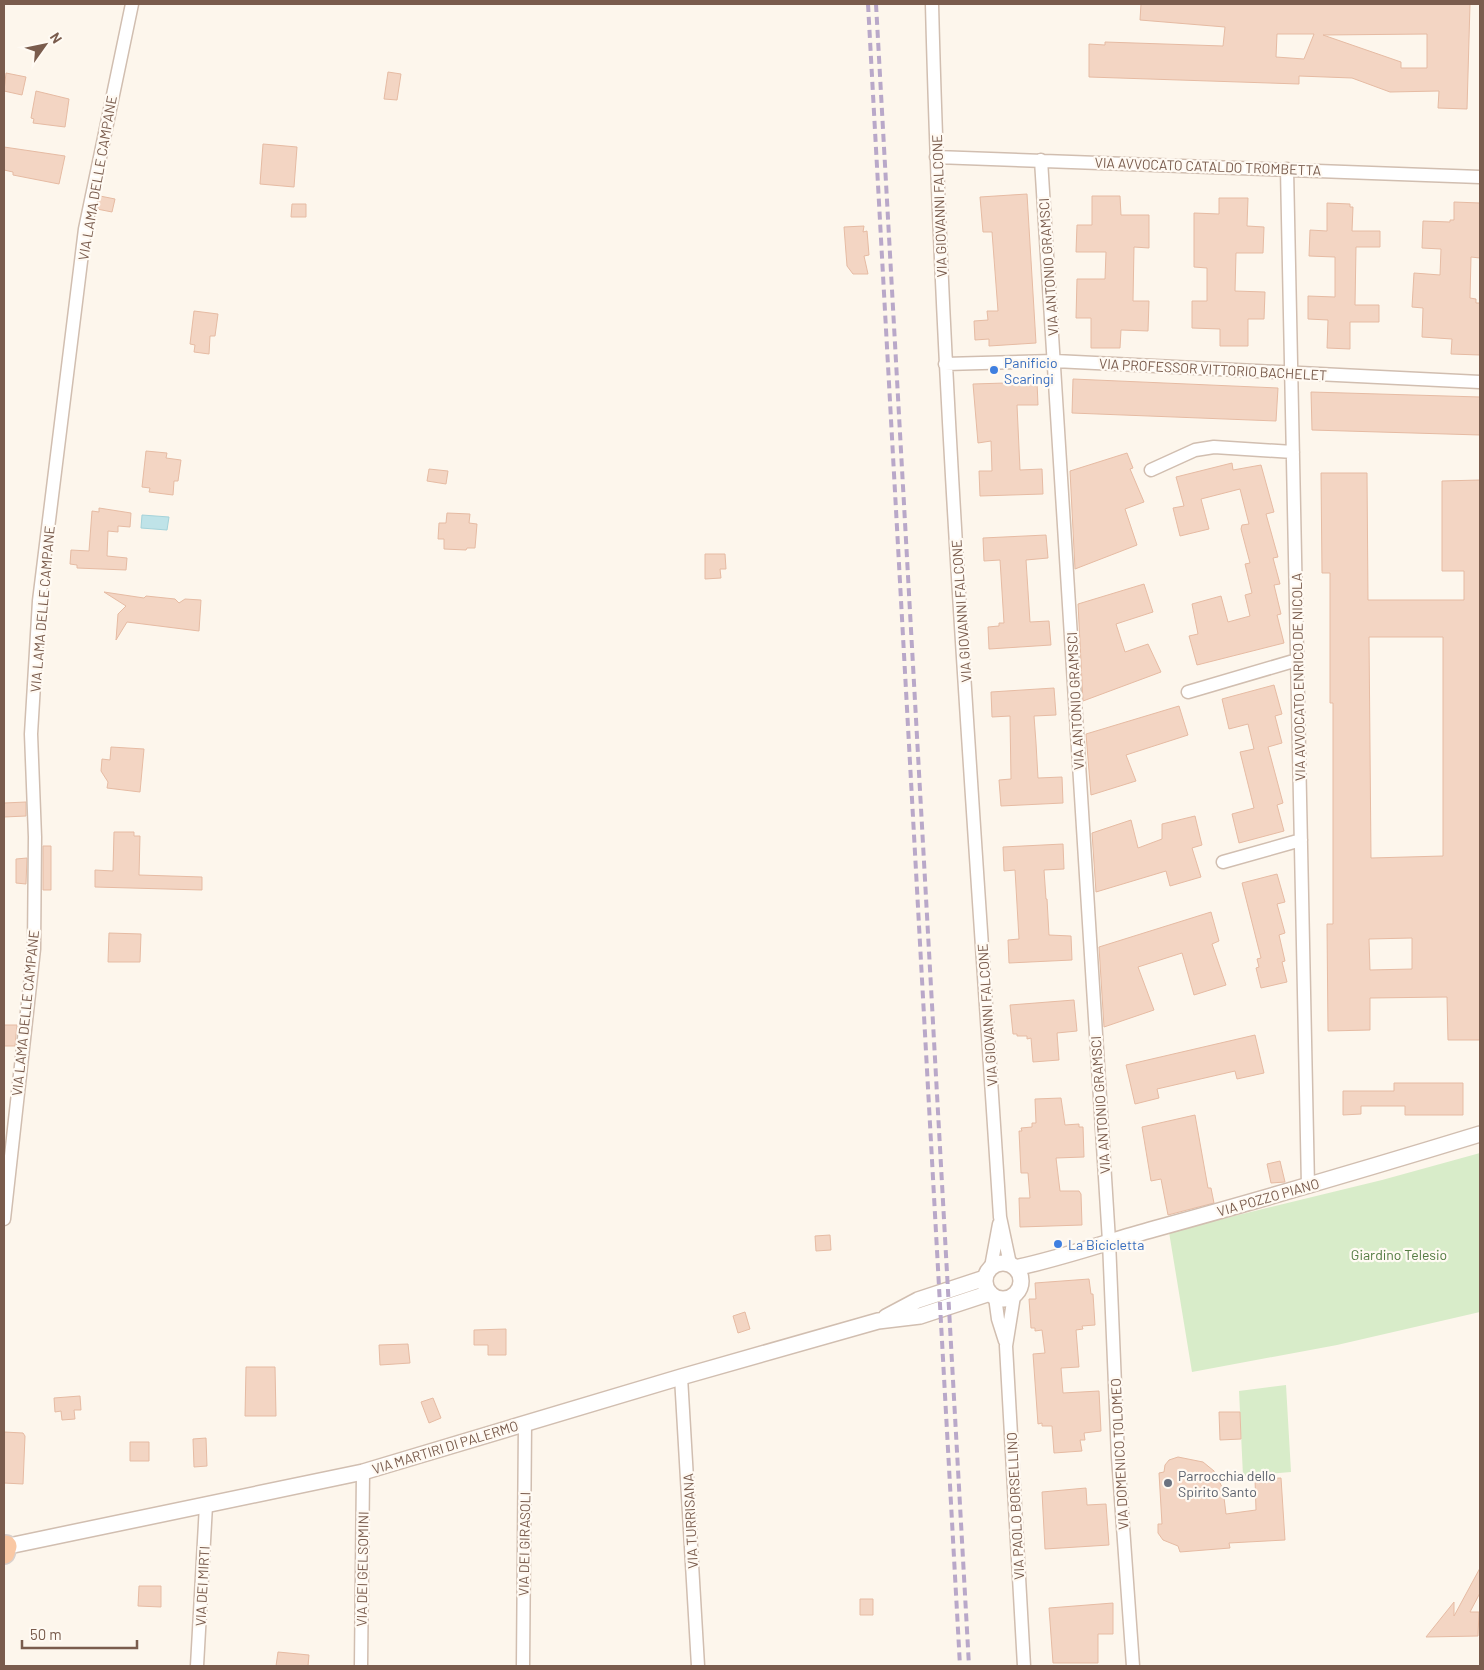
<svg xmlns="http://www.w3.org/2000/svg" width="1484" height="1670" viewBox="0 0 1484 1670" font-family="Barlow,sans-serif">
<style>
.green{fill:#d8ecc9}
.water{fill:#bfe3e8;stroke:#a5d3da}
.building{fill:#f3d5c3;stroke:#e6bba3;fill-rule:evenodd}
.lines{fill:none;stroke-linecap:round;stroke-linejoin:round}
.minor-casing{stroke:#d1beb0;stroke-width:15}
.tertiary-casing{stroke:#d1beb0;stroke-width:18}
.trunk-casing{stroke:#dad1cd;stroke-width:24}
.minor{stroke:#fff;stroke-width:12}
.tertiary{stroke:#fff;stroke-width:15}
.trunk{stroke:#f9c8a4;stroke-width:21}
.rail{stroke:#b9a8c9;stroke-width:4;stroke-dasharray:8 5;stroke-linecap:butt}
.shop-dot{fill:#3f7fe0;stroke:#fffaf3;stroke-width:2}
.worship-dot{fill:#6b7280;stroke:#fffaf3;stroke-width:2}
.labels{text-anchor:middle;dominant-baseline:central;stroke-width:4.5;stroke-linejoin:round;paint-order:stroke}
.street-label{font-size:14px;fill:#7a5c4d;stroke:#fffaf3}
.shop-label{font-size:14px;fill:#366cbe;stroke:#fffaf3;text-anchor:start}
.park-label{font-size:14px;fill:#537a41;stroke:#fffaf3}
.worship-label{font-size:14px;fill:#5b616d;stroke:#fffaf3;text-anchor:start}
</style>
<rect width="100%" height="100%" fill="#fdf6ec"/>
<!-- green -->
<path class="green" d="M1480 1153V1312L1337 1345 1192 1372 1169 1232 1382 1180Z
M1286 1385 1291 1472 1243 1476 1239 1391Z"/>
<!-- water -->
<path class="water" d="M142 515 169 517 167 530 141 528Z"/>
<!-- building -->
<path class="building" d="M1141 4H1470L1467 109 1438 108 1439 91 1390 92 1352 78 1299 76V84L1089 77V44L1105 45V42L1223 46 1225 27 1140 20ZM1277 34H1314L1304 59 1276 57ZM1427 34V68H1401V62L1323 35Z
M388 72 401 74 397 100 384 99Z
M6 73 26 77 22 95 4 91Z
M36 91 69 99 65 127 33 123 34 119 31 118Z
M263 144 297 147 294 187 260 184Z
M4 147 65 156 59 184 13 175V172L4 170Z
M1027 194 1036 343 989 346V339L975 340 974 321 988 320 987 311H998L992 232H983L980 197Z
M100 196 115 199 112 212 97 209Z
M1092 196H1120L1121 215H1149V248L1134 247 1133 301H1149L1148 331 1121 330 1120 348H1091V318H1076L1077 279H1105L1106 252H1076L1077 225H1092Z
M1219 198H1248L1247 226 1264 227 1263 253H1236L1235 291 1265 292 1264 319H1248V346H1220V329L1192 328V301H1207V268L1194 267V213L1219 214Z
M1454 202 1480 203V258L1471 257 1470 298 1476 299V303H1480V355L1451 354 1452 339 1422 337 1423 308 1412 307 1414 273 1440 275 1441 249 1422 248 1423 221 1450 222V220H1454Z
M1327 203 1350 204V207H1353L1352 231H1380V247H1356L1355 305H1379V322H1350V349L1327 348 1328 320 1308 319V296L1335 297V257L1309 256 1310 230 1327 231Z
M292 204H306V217H291Z
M864 226 863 232 867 231 869 255 864 256 868 274H853L847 266 844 227Z
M194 311 218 314 215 336H210L209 354 194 352 195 345 190 344Z
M1073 379 1278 388 1276 421 1072 413Z
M1037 382 1038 405H1017L1020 470 1042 469 1043 494 980 496 979 471H992L991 441 978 443 973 384Z
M1311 392 1480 397V435L1312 430Z
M146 451 167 453 166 458 181 460 178 481H174L173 495 149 492 150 488 142 487Z
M1127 453 1133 468 1130 469 1144 502 1125 509 1137 545 1075 569 1070 471Z
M1232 463 1233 470 1261 465 1274 512 1266 514 1278 557 1273 558 1280 584 1274 585 1281 614 1277 615 1284 643 1197 665 1189 636 1198 634 1192 604 1221 596 1228 622 1250 616 1245 595 1252 593 1245 564 1250 563 1241 529 1242 525 1249 524 1240 489 1201 499 1209 529 1180 536 1173 508 1184 506 1176 477Z
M429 469 448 471 446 484 427 481Z
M1321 473H1367L1368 600H1464V571H1442V481L1480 480V1040H1448L1447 997 1370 998V1030L1328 1031 1327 924H1333V703H1330V573H1322ZM1369 637H1443V856L1371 858ZM1412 938V969L1370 970 1369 939Z
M99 508 131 513 130 527 118 526V532L108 531 107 556 127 558 126 570 77 568V565L70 564 71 550 89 551 92 511 99 512Z
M447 513 470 514 469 523 477 524 475 548H467L466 550 444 549V539H438L439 523H446Z
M1046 535 1048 558 1026 560 1030 622 1049 621 1051 645 989 649 988 627 999 626V623H1004L1000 560 984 561 983 538Z
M705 554H725L726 569H720L721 578 705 579Z
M1144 584 1153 612 1116 624 1125 652 1148 644 1161 672 1083 701 1078 604Z
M104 592 144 598 146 596 175 599 179 603 185 599 201 600 199 631 127 622 116 640 118 614 126 606Z
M1274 685 1282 714 1275 716 1282 743 1268 747 1283 803 1277 805 1284 831 1239 843 1232 814 1254 808 1240 752 1254 749 1248 724 1229 729 1222 699Z
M1054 688 1056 715 1034 716 1036 743 1038 778 1062 777 1063 803 1001 806 999 780 1011 779 1010 716 992 717 991 692Z
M1179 706 1188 735 1126 755 1136 781 1091 795 1086 734Z
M111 747 144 749 140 792 107 788 108 782 101 771 102 759 110 760Z
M26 802V816L4 817V803Z
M1195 816 1202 845 1192 848 1201 877 1170 886 1166 871 1096 892 1092 833 1131 820 1138 848 1162 839V824Z
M114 832H134V836H140L139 875 202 877V890L95 887V870L113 871Z
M1063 844 1064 869 1044 870 1046 899H1047L1049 935 1071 936 1072 960 1009 963 1008 940 1019 939 1015 870 1004 871 1003 847Z
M43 846H51V890H43Z
M27 858 26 884 16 883V859Z
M1277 874 1285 902 1277 904 1285 933 1279 935 1285 961 1282 962 1287 982 1261 988 1256 968 1259 967 1257 959 1261 958 1242 883Z
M1211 912 1219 941 1212 944 1226 985 1194 995 1182 953 1138 967 1154 1010 1104 1027 1099 947Z
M109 933 141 934 140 962H108Z
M1074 1000 1077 1031 1057 1033 1059 1060 1033 1062 1031 1038 1027 1039V1036H1017V1034H1013L1010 1005Z
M4 1025H17L15 1046H4Z
M1255 1035 1264 1073 1237 1079 1235 1071 1157 1089 1159 1098 1135 1104 1126 1065Z
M1394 1083H1463V1115H1405V1106H1361V1114L1343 1115V1091H1394Z
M1061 1098 1065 1125 1079 1124V1127H1083L1084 1157 1056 1158 1060 1191H1079L1081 1194 1082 1225 1020 1227 1019 1198H1030L1028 1173H1021L1019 1131H1022L1021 1128 1032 1127V1123H1036L1035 1099Z
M1195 1115 1208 1188H1211L1214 1203 1168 1215 1161 1179 1151 1181 1142 1127Z
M1280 1161 1285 1182 1271 1183 1267 1164Z
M830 1235 831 1250 816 1251 815 1236Z
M1089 1279 1091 1294H1093L1095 1325 1082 1326 1083 1329 1076 1330 1079 1367 1061 1368 1063 1393 1099 1391 1101 1431 1084 1433 1085 1440H1080L1082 1451 1054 1453 1052 1426H1042V1423L1038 1424 1033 1354 1045 1353 1042 1330 1035 1331V1328H1031L1029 1299H1036L1035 1283Z
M745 1312 750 1329 738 1333 733 1316Z
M506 1329V1355H488V1345H474V1330Z
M408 1344 410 1363 380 1365 379 1345Z
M246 1367H275L276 1416H245Z
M80 1396 81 1410H74L75 1419 62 1420 61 1411 55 1412 54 1398Z
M433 1398 441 1418 429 1423 421 1402Z
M1219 1412H1240L1241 1439 1220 1440Z
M4 1432 23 1433 25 1436 23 1484 4 1483Z
M206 1438 207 1466 194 1467 193 1439Z
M130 1442H149V1461H130Z
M1178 1457 1203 1462 1214 1471 1223 1489 1226 1514 1256 1510 1255 1479 1281 1478 1285 1540 1229 1543 1230 1548 1180 1552 1178 1546 1163 1540 1158 1533V1524H1162L1159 1473 1164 1472 1165 1465 1169 1460Z
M1086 1488 1087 1505 1106 1504 1109 1545 1045 1549 1042 1492Z
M1480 1568V1593L1470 1612H1479L1478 1636 1426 1637 1454 1602V1616Z
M139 1586H161V1607L138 1606Z
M860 1599H873V1615H860Z
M1113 1603V1634H1098V1663H1053L1049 1608Z
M278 1652 309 1655 308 1666H276Z"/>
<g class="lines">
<defs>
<path id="minor" d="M932 4C942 409 974 813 1000 1217L1010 1264
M936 157 1480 177
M1041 160 1109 1241 1118 1457 1133 1666
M1287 169 1308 1186
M945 364 1055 361 1480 382
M1151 470 1195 450 1214 447 1293 452
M1188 692 1297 660
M1223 862 1301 840
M4 1219 34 949 35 837 31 734 39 601 85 229 132 4
M991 1267 999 1224
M1014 1296 1006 1346 1024 1666
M995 1297 998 1319 1005 1341
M681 1377 698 1666
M197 1666 206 1505
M361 1666 363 1472
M523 1666 525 1423"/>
<path id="tertiary" d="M985 1281a18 18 0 1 1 36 0a18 18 0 1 1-36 0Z
M1015 1268C1062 1258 1107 1242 1154 1229 1263 1199 1372 1167 1480 1134
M886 1317 918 1300 985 1278
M4 1547 363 1472 681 1377 878 1321 920 1316 990 1293"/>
<path id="trunk" d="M4 1553 6 1546"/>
</defs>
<!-- minor casing -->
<use href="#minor" class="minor-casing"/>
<!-- tertiary casing -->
<use href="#tertiary" class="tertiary-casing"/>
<!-- trunk casing -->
<use href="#trunk" class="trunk-casing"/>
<!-- minor -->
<use href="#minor" class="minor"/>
<!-- tertiary -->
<use href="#tertiary" class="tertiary"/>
<!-- trunk -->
<use href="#trunk" class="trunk"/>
<!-- rail -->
<path class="rail" d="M868 4 960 1666
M876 4 969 1666"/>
</g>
<!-- markers -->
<g class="shop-dot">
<circle cx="994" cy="370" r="5"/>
<circle cx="1058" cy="1244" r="5"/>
</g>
<circle class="worship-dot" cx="1168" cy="1483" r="5"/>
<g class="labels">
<!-- street labels -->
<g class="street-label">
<text transform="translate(1208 166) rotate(2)">VIA AVVOCATO CATALDO TROMBETTA</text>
<text transform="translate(97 178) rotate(-80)">VIA LAMA DELLE CAMPANE</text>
<text transform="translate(939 206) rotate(-92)">VIA GIOVANNI FALCONE</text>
<text transform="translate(1048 267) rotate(-94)">VIA ANTONIO GRAMSCI</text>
<text transform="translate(1213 369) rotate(3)">VIA PROFESSOR VITTORIO BACHELET</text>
<text transform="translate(42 609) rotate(-85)">VIA LAMA DELLE CAMPANE</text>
<text transform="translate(961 611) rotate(-94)">VIA GIOVANNI FALCONE</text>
<text transform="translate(1298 677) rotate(-91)">VIA AVVOCATO ENRICO DE NICOLA</text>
<text transform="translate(1075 701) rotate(-93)">VIA ANTONIO GRAMSCI</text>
<text transform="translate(25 1013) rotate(-84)">VIA LAMA DELLE CAMPANE</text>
<text transform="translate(987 1015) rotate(-94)">VIA GIOVANNI FALCONE</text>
<text transform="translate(1100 1105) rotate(-94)">VIA ANTONIO GRAMSCI</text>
<text transform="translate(1268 1197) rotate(-16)">VIA POZZO PIANO</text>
<text transform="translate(445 1447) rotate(-17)">VIA MARTIRI DI PALERMO</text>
<text transform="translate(1119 1454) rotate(-93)">VIA DOMENICO TOLOMEO</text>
<text transform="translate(1015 1506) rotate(-93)">VIA PAOLO BORSELLINO</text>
<text transform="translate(690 1521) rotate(-93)">VIA TURRISANA</text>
<text transform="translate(524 1544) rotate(-89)">VIA DEI GIRASOLI</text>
<text transform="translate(362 1569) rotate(-89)">VIA DEI GELSOMINI</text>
<text transform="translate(202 1586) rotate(-87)">VIA DEI MIRTI</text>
</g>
<!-- shop labels -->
<g class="shop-label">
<text x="1004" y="362">Panificio<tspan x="1004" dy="16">Scaringi</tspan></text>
<text x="1068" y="1244">La Bicicletta</text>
</g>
<!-- park labels -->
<g class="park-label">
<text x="1399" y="1254">Giardino Telesio</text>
</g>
<!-- worship labels -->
<g class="worship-label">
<text x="1178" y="1475">Parrocchia dello<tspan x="1178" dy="16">Spirito Santo</tspan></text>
</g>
</g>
<!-- border -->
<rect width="1484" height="1670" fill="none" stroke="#7a5c4d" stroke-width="10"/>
<!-- north arrow -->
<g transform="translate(45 45) rotate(57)" stroke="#fffaf3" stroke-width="4" paint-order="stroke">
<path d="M0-4L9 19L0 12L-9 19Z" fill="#7a5c4d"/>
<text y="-8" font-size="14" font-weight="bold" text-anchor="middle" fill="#7a5c4d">N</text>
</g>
<!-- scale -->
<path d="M22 1640v8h115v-8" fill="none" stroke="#7a5c4d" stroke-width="2.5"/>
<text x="30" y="1640" font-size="15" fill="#7a5c4d" stroke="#fffaf3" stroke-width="4" paint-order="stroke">50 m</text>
</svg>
